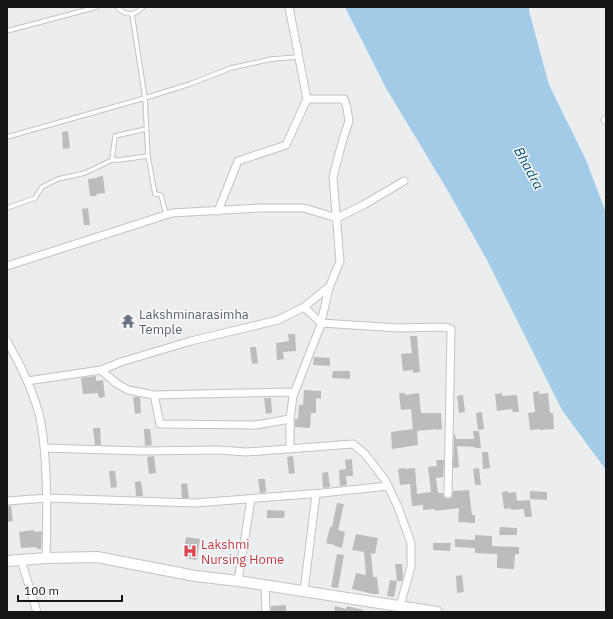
<svg xmlns="http://www.w3.org/2000/svg" width="613" height="619" viewBox="0 0 613 619" font-family="'IBM Plex Sans',sans-serif">
<style>
.water{fill:#a1cbe7}
.building{fill:#babcbd}
.lines{fill:none;stroke-linecap:round;stroke-linejoin:round}
.lane-casing{stroke:#c2c3c4;stroke-width:5.5}
.street-casing{stroke:#c2c3c4;stroke-width:9}
.secondary-casing{stroke:#c2c3c4;stroke-width:12}
.lane{stroke:#fff;stroke-width:3.5}
.street{stroke:#fff;stroke-width:7}
.secondary{stroke:#fff;stroke-width:10}
.labels{text-anchor:middle;dominant-baseline:central;stroke-width:3;stroke-linejoin:round;paint-order:stroke}
.worship-label{font-size:13px;fill:#5b616d;stroke:#f9fafb;text-anchor:start}
.health-label{font-size:13px;fill:#be3a42;stroke:#f9fafb;text-anchor:start}
.water-label{font-size:14px;font-style:italic;fill:#035175;stroke:#f9fafb}
</style>
<rect width="100%" height="100%" fill="#ebedee"/>
<!-- water -->
<path class="water" d="M345 7H529V11L549 85 586 160 606 213V470L562 410 487 260 448 191 386 88Z"/>
<!-- building -->
<path class="building" d="M68 131 70 148 63 149 62 132Z
M103 176 105 193 96 194 97 196H90L88 179 97 178V177Z
M88 208 90 225H84L82 209Z
M288 334H295L296 351 283 352 284 359 277 360 276 343 289 341Z
M410 336H417L420 372 413 373V370L403 371 401 354 412 353Z
M250 347H256L258 363 252 364Z
M314 357 330 358V366L313 365Z
M333 371H350V379L332 378Z
M96 376V381L103 380 105 397 99 398 98 393 83 394 81 378Z
M304 390 321 391V399L316 398V413H311L310 428 295 427V419H298L299 405H303Z
M539 391V394L548 393 550 413H553L554 429 540 430 539 429 530 430 528 413 535 412 533 392Z
M399 393H405V395L419 393 421 413H441L442 429 436 430V429L417 431 418 445 392 449 391 432 413 429 411 409 401 410Z
M502 393V396L517 395 519 412H513L512 409 497 411 495 394Z
M463 395 465 412 459 413 457 396Z
M133 397H140L141 413 135 414Z
M264 398H271L272 413 266 414Z
M482 412 484 429 478 430 476 413Z
M93 428H100L101 445H95Z
M144 429H150L152 445 145 446Z
M473 431H479L481 448H475V447L457 446 459 467 453 468 454 434H455L456 439H474Z
M482 452H488L490 468 483 469Z
M154 456 156 473 149 474 147 457Z
M293 456 295 473 289 474 287 457Z
M352 459 353 476H346L347 485 340 486 339 470 346 469 345 460Z
M436 460H444L443 477 436 478 438 493H443L444 497 448 499 452 497 453 491 469 490 472 515H475V523L458 522 459 508 435 511V509L423 510V505L412 506 410 484 400 485 398 469 405 468V469L415 468 417 494 431 492 428 467 437 466Z
M479 468 481 485H475L473 469Z
M109 471H115L117 487 111 488Z
M328 472 330 487 323 488 322 473Z
M258 479H265L266 492 260 493Z
M141 481 143 496H136L135 482Z
M187 483 189 498H182L181 484Z
M508 491V493L516 492 517 501 530 500 532 517H525L524 509 511 510V508L504 509 502 492Z
M530 491 547 492V500L530 499Z
M337 503 344 504 338 530 345 532 342 548 335 546V545L326 543 330 527H332Z
M7 506H11L13 521 7 522Z
M267 510 285 511 284 518H267Z
M500 527 517 528V535H499Z
M34 530V532L42 531 41 549H37V547L21 548 19 532Z
M356 534 378 538 375 554 371 553 373 577H377L379 594H373L352 589 356 573 366 575 364 552 352 550Z
M475 535 492 536V546L519 547V554H515L514 569 497 568V554L475 553V548L455 547V539L475 540Z
M186 537 200 539 197 560 183 558Z
M433 543H451L450 551 433 550Z
M337 554 344 555 338 588 331 587Z
M262 557H280L279 565 262 564Z
M395 564H402L403 576 402 581H397Z
M462 575 464 592 457 593 456 576Z
M390 580 397 581 394 597 387 596Z
M286 605V612H271V606Z
M335 606 346 609 347 606 363 610V612H334Z"/>
<g class="lines">
<defs>
<path id="lane" d="M117 7C125 16 135 16 143 7
M132 14 145 98 148 156 155 194 161 195 166 214
M7 31 97 7
M7 137 145 98 190 84 231 68 272 59 298 57
M112 160H119L148 156
M7 208 35 198 42 187 58 179 85 173 112 160 115 136 146 129"/>
<path id="street" d="M605 120 606 119
M218 211 238 161 286 145 307 99 289 7
M7 266 172 213 260 208H304L337 218 365 204 404 181
M304 307 321 323 399 328 445 327 451 329 448 494
M7 341C20 364 32 388 39 414 44 434 45 454 46 475 47 503 47 530 46 558
M101 370 116 383 128 390 154 395 160 424 256 425 290 419
M27 381 101 370 121 362 191 341 278 320 304 307 330 286
M154 395 294 392
M44 448 141 451 220 450 246 452 353 444 365 454 385 480 398 507 411 543V567L400 606 399 612
M290 449V419L293 396 320 327 329 288 340 261 333 177 343 139 349 121 347 108 344 99H307
M7 501 47 498 195 503 322 493 388 486
M21 560 37 612
M238 581 251 499
M265 585 266 612
M304 591 316 494"/>
<path id="secondary" d="M7 561 46 558 97 557 195 576 238 581 437 612"/>
</defs>
<!-- lane casing -->
<use href="#lane" class="lane-casing"/>
<!-- street casing -->
<use href="#street" class="street-casing"/>
<!-- secondary casing -->
<use href="#secondary" class="secondary-casing"/>
<!-- lane -->
<use href="#lane" class="lane"/>
<!-- street -->
<use href="#street" class="street"/>
<!-- secondary -->
<use href="#secondary" class="secondary"/>
</g>
<!-- icons -->
<defs>
<symbol id="temple-bare" viewBox="-9 -9 18 18"><path d="M0-6L5-2H3V0L6.5 2.5H4V6H1.5V3h-3V6H-4V2.5H-6.5L-3 0V-2H-5Z" fill="#6b7280" stroke="#f9fafb" stroke-width="2.5" paint-order="stroke"/></symbol>
<symbol id="hospital-bare" viewBox="-9 -9 18 18"><path d="M-5-5h3v3.5h4V-5h3V5h-3V1.5h-4V5h-3Z" fill="#e0444e" stroke="#f9fafb" stroke-width="2.5" paint-order="stroke"/></symbol>
</defs>
<g fill-rule="evenodd">
<use href="#temple-bare" x="118" y="311" width="20" height="20"/>
<use href="#hospital-bare" x="180" y="541" width="20" height="20"/>
</g>
<g class="labels">
<!-- worship labels -->
<g class="worship-label">
<text x="139" y="314">Lakshminarasimha<tspan x="139" dy="15">Temple</tspan></text>
</g>
<!-- health labels -->
<g class="health-label">
<text x="201" y="544">Lakshmi<tspan x="201" dy="15">Nursing Home</tspan></text>
</g>
<!-- water labels -->
<g class="water-label">
<text transform="translate(529 168) rotate(61)">Bhadra</text>
</g>
</g>
<!-- border -->
<rect width="613" height="619" fill="none" stroke="#151516" stroke-width="16"/>
<!-- scale -->
<path d="M18 595v6h104v-6" fill="none" stroke="#151516" stroke-width="2"/>
<text x="24" y="595" font-size="12" fill="#151516" stroke="#f9fafb" stroke-width="3" paint-order="stroke">100 m</text>
</svg>
